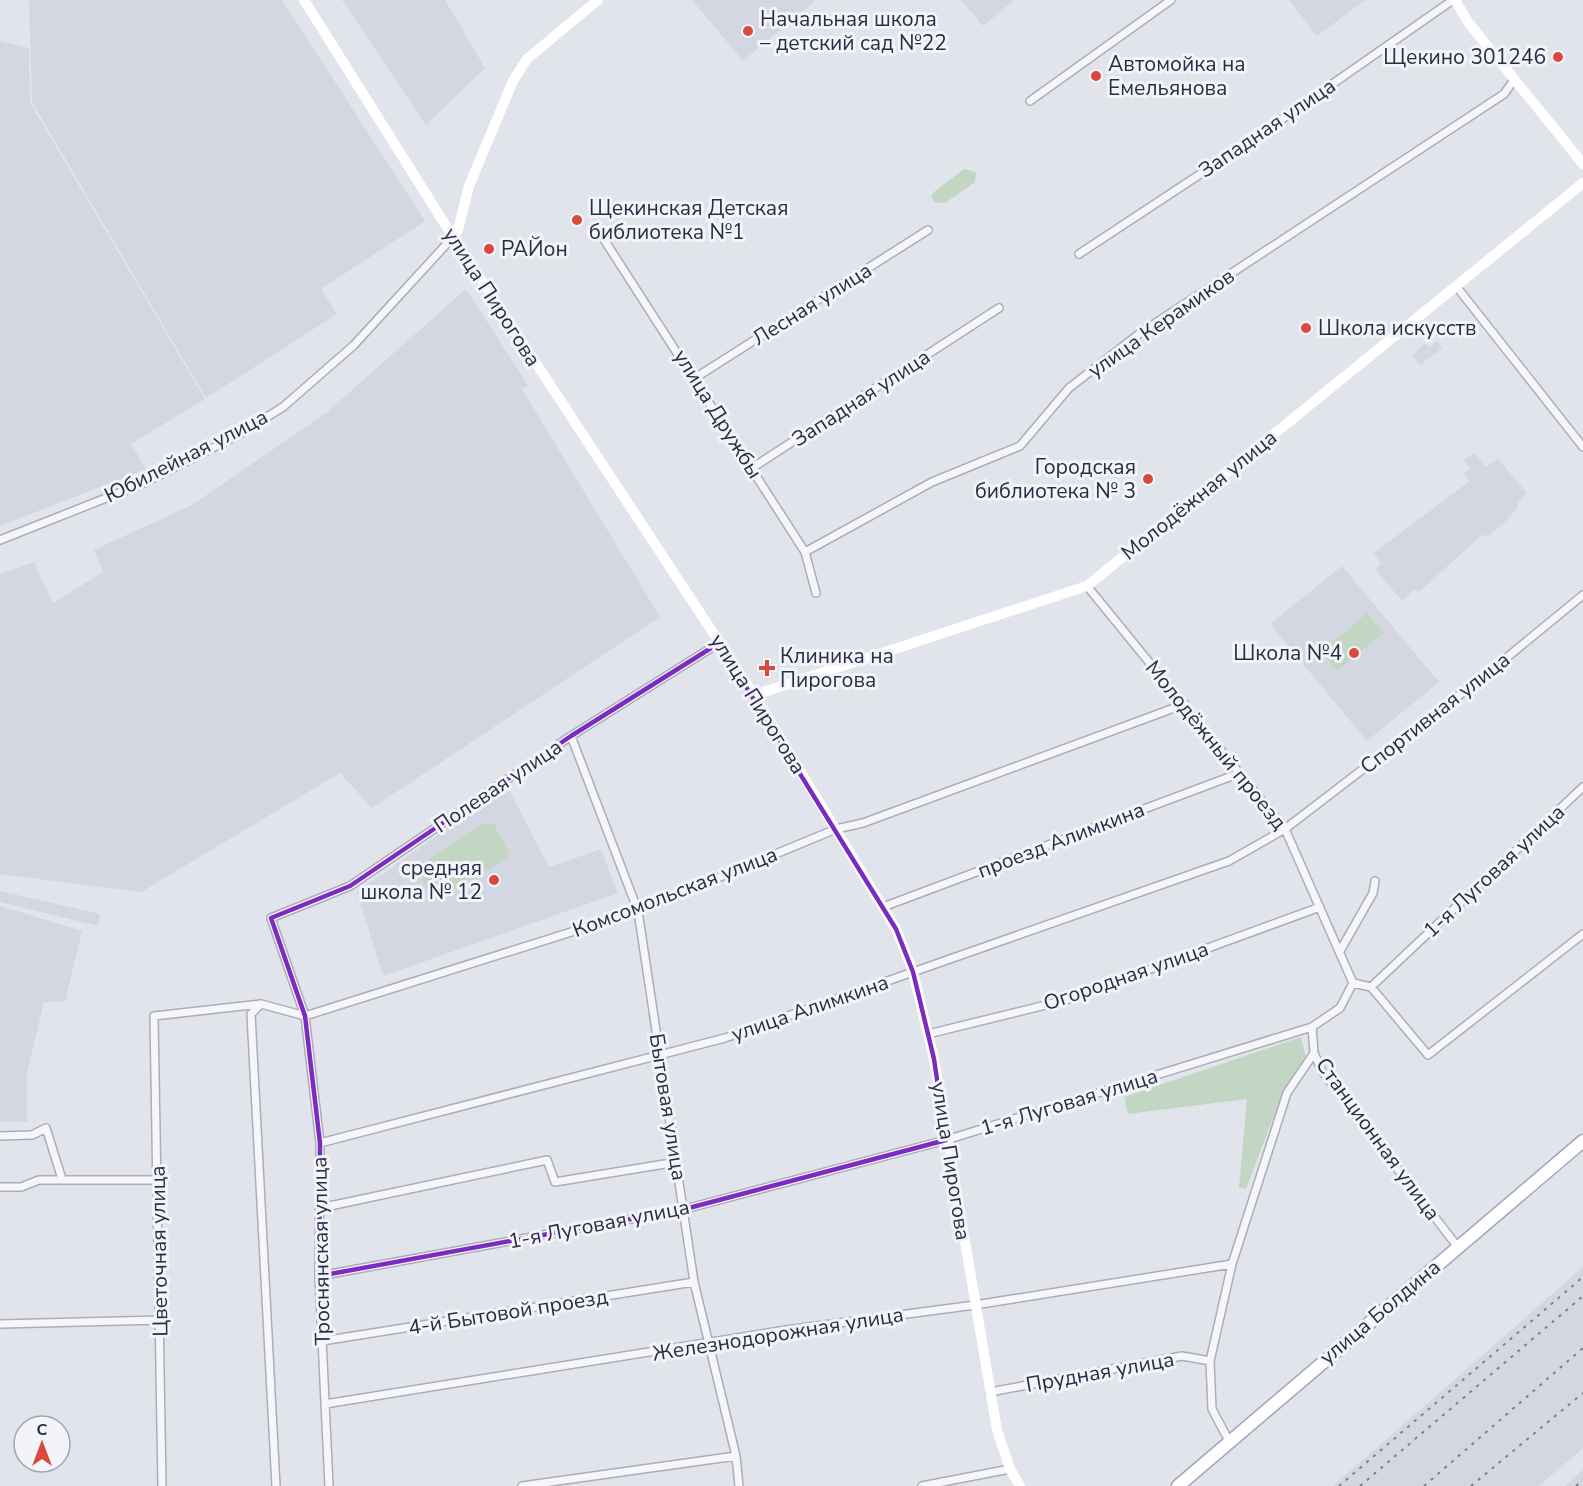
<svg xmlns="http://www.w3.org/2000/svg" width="1583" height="1486" viewBox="0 0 1583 1486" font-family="'Nunito Sans',sans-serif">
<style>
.built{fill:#d4d6e1}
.green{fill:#c3d6c3}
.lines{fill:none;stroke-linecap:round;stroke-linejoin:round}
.street-casing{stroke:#aaadba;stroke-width:10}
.primary-casing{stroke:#a0a5b9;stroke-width:15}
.street{stroke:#f6f6fa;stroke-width:7}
.secondary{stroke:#fff;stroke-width:10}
.primary{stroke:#fff;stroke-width:12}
.rail{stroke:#7a7f97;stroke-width:2;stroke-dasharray:3 6;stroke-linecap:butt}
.marked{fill:none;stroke:#7b2cbf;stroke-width:4.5;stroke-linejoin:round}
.poi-dot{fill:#da493e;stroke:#f2f4f9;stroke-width:2}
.labels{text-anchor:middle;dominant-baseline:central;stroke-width:6;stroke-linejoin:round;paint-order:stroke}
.poi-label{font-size:21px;fill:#292d46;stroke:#f2f4f9;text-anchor:start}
.street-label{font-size:21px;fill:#292d46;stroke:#f2f4f9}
</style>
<rect width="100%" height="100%" fill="#e2e4ec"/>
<!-- built -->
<path class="built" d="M29 0H282L425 221 321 289 337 314 206 398 32 102Z
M342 0H445L485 68 426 125Z
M692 0H816L743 61Z
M961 0H1014L983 26Z
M1289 0H1365L1317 36Z
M0 41 29 48 30 103 205 399 131 444 146 469 0 526Z
M466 289 528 385 522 389 660 617 372 808 340 773 141 892 0 874V574L34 562 53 603 103 572 94 550 192 505 326 413Z
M1437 341 1442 348 1420 365 1412 355 1425 343 1429 347Z
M1474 453 1486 467 1498 459 1527 493 1519 501 1517 509 1503 524 1487 537 1483 534 1419 592 1414 590 1402 601 1375 569 1381 564 1374 553 1470 481 1464 474 1470 469 1464 460Z
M1342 566 1439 682 1367 741 1270 624Z
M507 786 549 867 601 849 618 893 383 976 357 892Z
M0 891 100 914 98 926 0 902Z
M0 906 82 931 65 1002H44L27 1073V1122H0Z
M1583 1267V1448L1539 1486H1333Z
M1583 1470V1486H1565Z"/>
<!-- green -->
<path class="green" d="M964 169 976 172 975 182 945 203 934 202 931 196 935 191Z
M1367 613 1383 633 1337 671 1321 652Z
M482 824H494L508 851 507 859 437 897H431L418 871 419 866Z
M1301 1037 1306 1057 1283 1092 1246 1189 1239 1188 1247 1099 1128 1114 1124 1097Z"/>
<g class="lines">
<defs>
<path id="street" d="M1030 101 1171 0
M605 241 805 552 816 593
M1079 254 1252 140 1453 0
M1456 286 1583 447
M695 378 928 230
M752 468 999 308
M0 540 144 483 240 434 283 407 354 345 453 237
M805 552 932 482 1020 446 1069 388 1139 334 1504 94 1514 80
M1087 586 1285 829 1353 983
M571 736 638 911 694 1282 736 1456 739 1486
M883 907 1240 773
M1340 951 1373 893 1375 881
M1371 987 1428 1055 1583 934
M261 1004 251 1014 276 1486
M1312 1027 1314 1053 1322 1071 1457 1246
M928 1034 1066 1000 1320 907
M0 1136 32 1135 46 1128 62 1179
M320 1143 725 1038 1229 861 1285 829 1483 677 1583 595
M0 1187H21L39 1180H157
M320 1208 547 1160 555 1182 677 1162
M319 1276 685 1209 946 1140 1312 1027 1340 1008 1353 983 1371 987 1583 787
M0 1324 160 1320
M322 1341 694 1282
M990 1392 1182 1356 1210 1361
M325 1404 786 1330 975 1305 1232 1264
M1229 1441 1212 1409 1210 1361 1232 1264 1287 1093 1314 1053
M162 1486 154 1016 261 1004 305 1016 638 911 836 829 863 823 1185 704
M329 1486 319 1276 320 1143 305 1016 271 918 350 886 571 736 719 643
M522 1486 736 1456
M922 1486 1010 1469"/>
<path id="primary" d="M1178 1486 1583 1141"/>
</defs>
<!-- street casing -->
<use href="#street" class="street-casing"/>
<!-- primary casing -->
<use href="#primary" class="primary-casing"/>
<!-- street -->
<use href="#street" class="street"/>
<!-- secondary -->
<path class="secondary" d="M304 0 453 237 754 695 896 929 913 972 934 1059 997 1430 1010 1469 1020 1486
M1455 0 1468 22 1583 164
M453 237 458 230 469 186 513 81 527 59 598 0
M754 695 1087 586 1583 183"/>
<!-- primary -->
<use href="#primary" class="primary"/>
<!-- rail -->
<path class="rail" d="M1339 1486 1583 1277
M1360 1486 1583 1296
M1424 1486 1583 1348
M1471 1486 1583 1393
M1576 1486 1583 1480"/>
</g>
<!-- marked area -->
<path class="marked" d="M719 643 896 929 913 972 934 1059 946 1140 685 1209 319 1276 320 1143 305 1016 271 918 350 886 571 736Z"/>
<!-- markers -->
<g class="poi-dot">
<circle cx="748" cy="31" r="6"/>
<circle cx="1558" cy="57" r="6"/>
<circle cx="1096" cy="76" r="6"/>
<circle cx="577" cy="220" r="6"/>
<circle cx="489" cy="249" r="6"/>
<circle cx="1306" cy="328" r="6"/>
<circle cx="1148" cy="479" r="6"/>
<circle cx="1354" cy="653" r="6"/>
<path d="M764 659h6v6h6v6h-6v6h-6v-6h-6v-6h6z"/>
<circle cx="494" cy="880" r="6"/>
</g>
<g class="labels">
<!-- poi labels -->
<g class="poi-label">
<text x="760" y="19">Начальная школа<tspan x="760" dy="24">– детский сад №22</tspan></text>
<text x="1546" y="57" text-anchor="end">Щекино 301246</text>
<text x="1108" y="64">Автомойка на<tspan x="1108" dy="24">Емельянова</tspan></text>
<text x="589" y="208">Щекинская Детская<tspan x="589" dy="24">библиотека №1</tspan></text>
<text x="501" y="249">РАЙон</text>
<text x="1318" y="328">Школа искусств</text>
<text x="1136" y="467" text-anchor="end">Городская<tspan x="1136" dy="24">библиотека № 3</tspan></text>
<text x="1342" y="653" text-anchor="end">Школа №4</text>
<text x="780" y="656">Клиника на<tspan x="780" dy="24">Пирогова</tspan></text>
<text x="482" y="868" text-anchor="end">средняя<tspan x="482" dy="24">школа № 12</tspan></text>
</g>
<!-- street labels -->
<g class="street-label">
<text transform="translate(1267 128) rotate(-34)">Западная улица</text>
<text transform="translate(492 297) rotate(57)">улица Пирогова</text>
<text transform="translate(812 304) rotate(-32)">Лесная улица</text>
<text transform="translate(1161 323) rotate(-35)">улица Керамиков</text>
<text transform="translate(861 398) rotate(-33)">Западная улица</text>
<text transform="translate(718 414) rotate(58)">улица Дружбы</text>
<text transform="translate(186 456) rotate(-27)">Юбилейная улица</text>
<text transform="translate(1199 495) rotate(-39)">Молодёжная улица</text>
<text transform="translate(758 704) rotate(58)">улица Пирогова</text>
<text transform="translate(1435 713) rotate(-38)">Спортивная улица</text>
<text transform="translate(1216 745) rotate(51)">Молодёжный проезд</text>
<text transform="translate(498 786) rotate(-34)">Полевая улица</text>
<text transform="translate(1061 840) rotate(-21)">проезд Алимкина</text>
<text transform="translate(1494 871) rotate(-43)">1-я Луговая улица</text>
<text transform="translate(675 892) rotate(-21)">Комсомольская улица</text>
<text transform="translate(1126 976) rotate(-19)">Огородная улица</text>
<text transform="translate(810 1008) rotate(-19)">улица Алимкина</text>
<text transform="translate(1069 1102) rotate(-17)">1-я Луговая улица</text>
<text transform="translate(668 1107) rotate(81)">Бытовая улица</text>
<text transform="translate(1378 1139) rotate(54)">Станционная улица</text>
<text transform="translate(951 1161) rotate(81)">улица Пирогова</text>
<text transform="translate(599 1224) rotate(-11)">1-я Луговая улица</text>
<text transform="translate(159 1251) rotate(-91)">Цветочная улица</text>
<text transform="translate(321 1251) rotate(-91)">Троснянская улица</text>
<text transform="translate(508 1312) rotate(-9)">4-й Бытовой проезд</text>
<text transform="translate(1380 1312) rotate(-40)">улица Болдина</text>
<text transform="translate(778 1334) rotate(-9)">Железнодорожная улица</text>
<text transform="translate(1100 1372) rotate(-10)">Прудная улица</text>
</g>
</g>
<!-- north arrow -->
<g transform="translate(42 1444)"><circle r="28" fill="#f2f4f9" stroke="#a2a4b1" stroke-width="1.5"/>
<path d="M0-4.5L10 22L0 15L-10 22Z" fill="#da493e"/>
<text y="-9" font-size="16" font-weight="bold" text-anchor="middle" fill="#292d46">С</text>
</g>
</svg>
